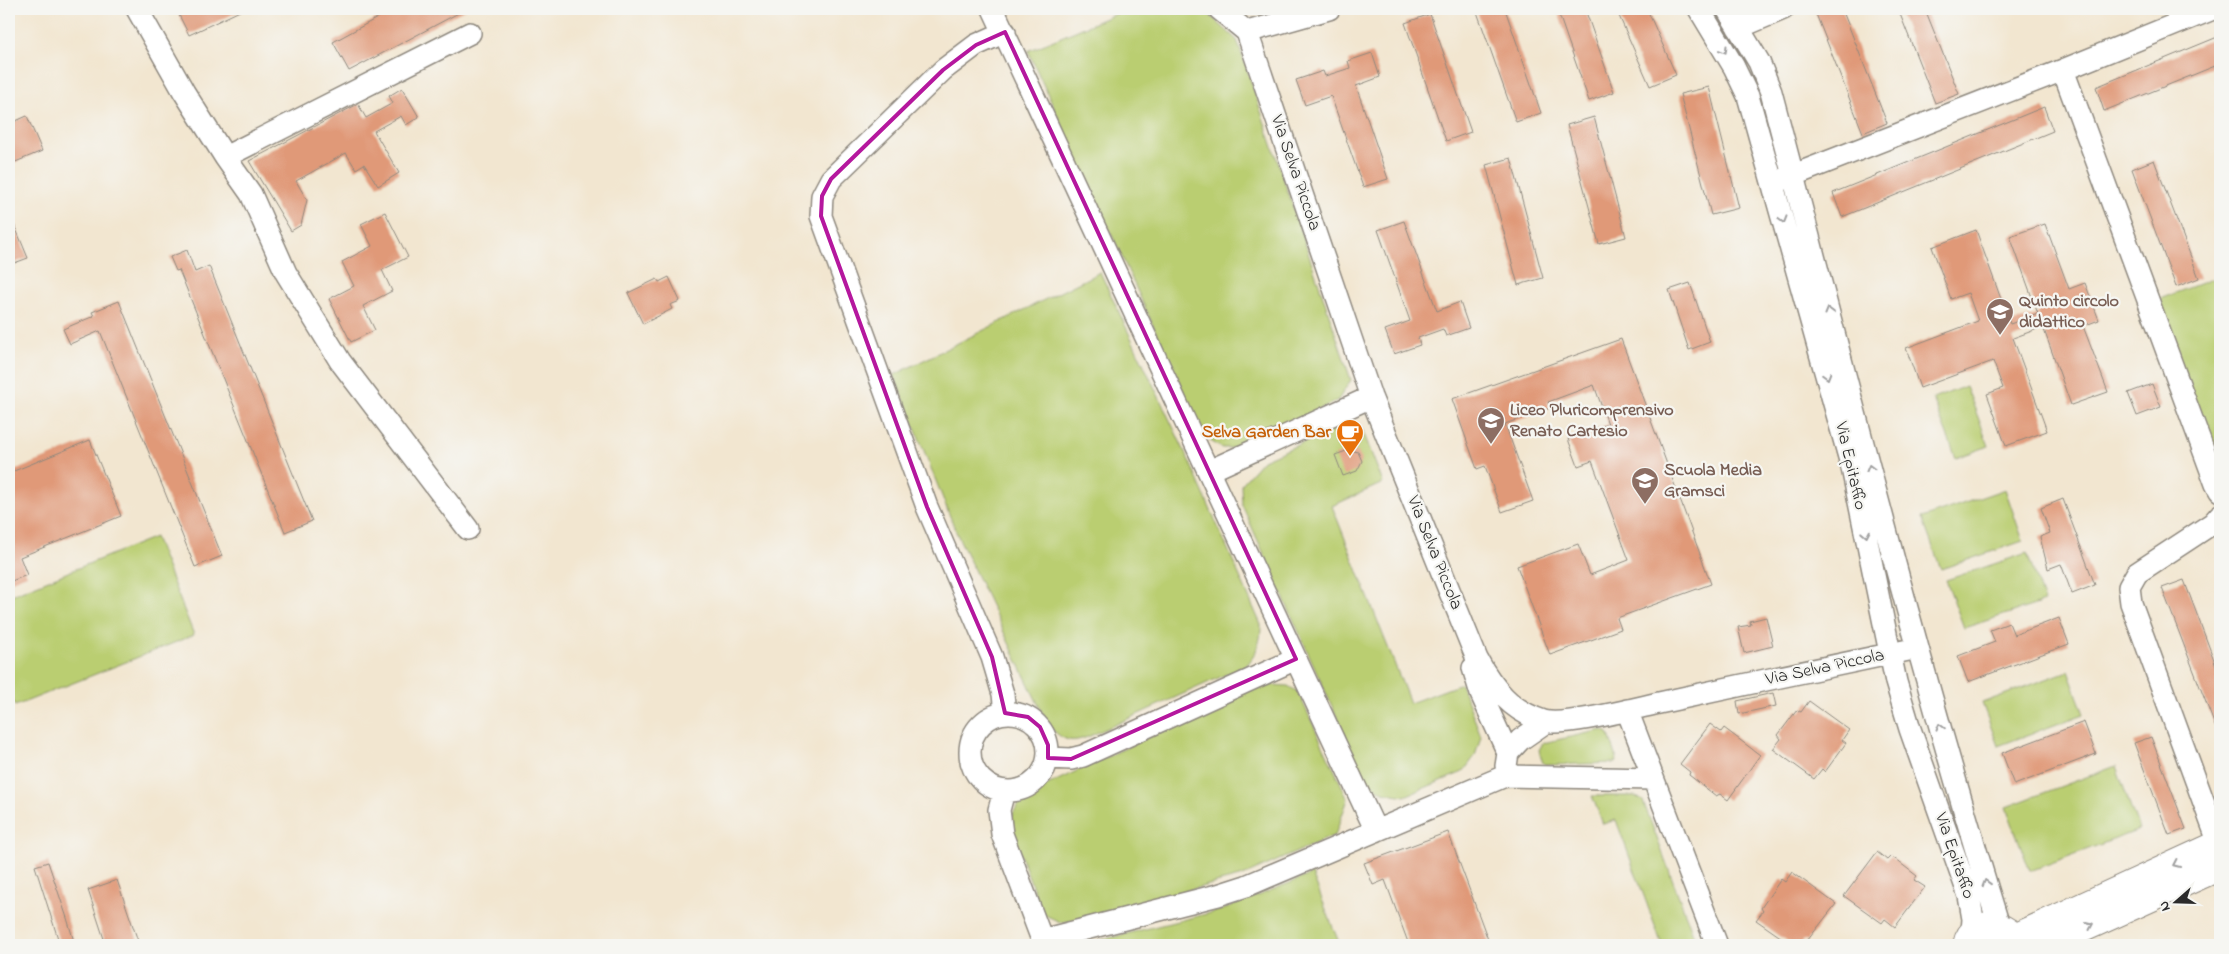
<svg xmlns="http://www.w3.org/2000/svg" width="2229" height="954" viewBox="0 0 2229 954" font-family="'Indie Flower',sans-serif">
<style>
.green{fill:#bace71;stroke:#727c4e}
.building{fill:#e09978}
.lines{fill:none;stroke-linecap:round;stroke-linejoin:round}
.minor-casing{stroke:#8e887e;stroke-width:24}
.major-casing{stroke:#8e887e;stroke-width:30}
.minor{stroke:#fff;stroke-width:21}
.major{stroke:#fff;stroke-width:28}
.oneway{stroke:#a0a0a0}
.marked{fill:none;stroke:#b5179e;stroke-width:4;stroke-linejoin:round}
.labels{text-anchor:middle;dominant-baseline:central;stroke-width:4.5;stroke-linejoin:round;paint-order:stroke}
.street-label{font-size:18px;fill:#2b2b2b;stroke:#f6f6f2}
.education-label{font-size:18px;font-weight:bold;fill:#785e54;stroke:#f6f6f2;text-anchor:start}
.food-label{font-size:18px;font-weight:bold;fill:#c56008;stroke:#f6f6f2;text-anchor:end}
</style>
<rect width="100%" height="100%" fill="#f6f6f2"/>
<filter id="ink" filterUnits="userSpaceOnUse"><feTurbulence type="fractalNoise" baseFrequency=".02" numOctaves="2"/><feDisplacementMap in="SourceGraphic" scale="10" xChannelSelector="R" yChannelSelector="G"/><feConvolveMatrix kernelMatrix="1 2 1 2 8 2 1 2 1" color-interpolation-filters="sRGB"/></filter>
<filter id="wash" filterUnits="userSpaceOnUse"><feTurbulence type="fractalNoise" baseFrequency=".0096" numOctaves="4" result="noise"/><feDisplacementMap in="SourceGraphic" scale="20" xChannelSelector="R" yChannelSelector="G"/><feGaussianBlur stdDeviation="1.12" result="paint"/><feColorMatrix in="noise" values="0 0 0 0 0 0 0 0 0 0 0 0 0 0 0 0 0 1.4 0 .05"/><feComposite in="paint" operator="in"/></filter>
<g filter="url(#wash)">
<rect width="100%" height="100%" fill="#f2e6d0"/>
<!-- green -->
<path class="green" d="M1127 9H1203L1237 40 1351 380 1338 400 1241 448H1222L1204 437 1028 51Z
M1100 272 1191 465 1261 625C1261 641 1257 653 1247 665L1090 736C1070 744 1065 741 1049 727L957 534 894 375Z
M2220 276V469L2157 300Z
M1966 386 1989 446 1956 458 1933 399Z
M1348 423 1362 429 1383 483 1332 506 1410 703 1461 684 1481 736 1475 756 1463 772 1405 796 1383 792 1365 780 1242 505 1241 485 1263 460Z
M2005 489 2023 541 1941 569 1922 518Z
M155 537 194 635 15 706 9 690V596Z
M2027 553 2044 602 1964 628 1946 580Z
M2068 671 2084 714 1998 746 1982 703Z
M1273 685 1288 686 1298 692 1348 799 1335 835 1243 876 1062 923 1045 915 1039 904 1012 832 1013 813 1023 798 1043 787 1248 690Z
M1602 730 1607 732 1609 735 1617 758 1615 763 1549 765 1543 763 1539 750 1543 743Z
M2116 766 2139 830 2030 871 2006 807Z
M1592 796H1635L1643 801 1697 945H1662L1616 820 1603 824Z
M1312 874 1340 945H1094L1093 942 1222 910Z"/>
<g id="blocks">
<!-- building -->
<path class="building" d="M176 9H244L189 35Z
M375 9H466L349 71 333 42 379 17Z
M1476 9H1505L1541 113 1516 122Z
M1557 9H1585L1614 92 1589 101Z
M1616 9H1647L1676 75 1650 86Z
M1814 9H1842L1887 123 1863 133Z
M1898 9H1925L1959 94 1935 103Z
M1430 14 1471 132 1446 141 1405 23Z
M2220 36V64L2104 111 2096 87Z
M1372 53 1380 77 1356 86 1388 179 1363 187 1331 96 1305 105 1296 80 1323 71 1325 76 1350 68 1348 61Z
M1709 87 1739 208 1711 215 1680 94Z
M402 88 419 117 406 125 401 116 374 131 399 173 378 186 364 164 356 169 346 153 296 181 307 200 301 225 291 231 249 161 358 104 366 118 393 103 389 96Z
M2044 107 2053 131 1842 217 1833 193Z
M27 116 42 151 13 163 9 152V124Z
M1594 117 1626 237 1599 244 1567 125Z
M1511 158 1543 278 1518 285 1486 165Z
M2154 160 2199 278 2176 287 2132 169Z
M9 212 28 258 9 265Z
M385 212 408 257 382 270 392 291 363 306 375 330 351 342 329 299 354 286 342 262 372 246 361 224Z
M1404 221 1437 311 1460 302 1469 328 1446 336 1443 329 1418 338 1420 345 1394 354 1385 330 1410 321 1378 230Z
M2045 224 2069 289 2085 283 2099 320 2083 326 2108 392 2071 405 2043 327 2013 338 2047 431 2006 446 1987 394 2003 388 1993 361 1920 388 1906 348 1978 321 1968 293 1951 299 1932 247 1976 230 2010 324 2038 314 2010 236Z
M187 250 195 272 209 266 312 521 285 532 179 270 176 271 170 257Z
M669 277 680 301 670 305 672 309 643 324 628 293 657 279 659 282Z
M1690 283 1710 342 1689 350 1669 290Z
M119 301 222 556 195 567 100 331 70 344 63 329 94 316 92 312Z
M1621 339 1711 584 1617 618 1621 629 1550 655 1517 566 1578 544 1590 575 1629 560 1592 461 1578 466 1568 439 1608 424 1594 385 1548 402 1550 408 1505 424 1533 501 1502 512 1485 466 1477 469 1452 399Z
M2152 384 2161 407 2137 416 2128 393Z
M90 440 121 516 20 557 27 575 9 582V473Z
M1349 450 1358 452 1362 461 1357 471 1343 476 1335 455Z
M2063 499 2095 585 2072 594 2061 564 2048 569 2040 537 2050 533 2041 508Z
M2184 580 2220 676V739L2162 588Z
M1766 617 1773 646 1744 653 1738 627 1751 625 1750 621Z
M2059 618 2069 644 1968 682 1958 656 1995 642 1990 630 2009 623 2014 635Z
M1773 693 1776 706 1739 714 1737 701Z
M1809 701 1849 730 1842 740 1846 743 1825 772 1822 769 1814 779 1773 749 1781 739 1778 735 1797 710 1801 712Z
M2084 722 2096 754 2014 785 2002 753Z
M1710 724 1721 732 1724 728 1760 755 1728 800 1720 794 1716 796 1689 775 1690 772 1680 764Z
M2151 737 2186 829 2169 835 2134 743Z
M1448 832 1490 945H1409L1385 880 1373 885 1364 863Z
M1877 852 1887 860 1891 856 1917 876 1914 880 1925 887 1895 927 1885 919 1882 923 1844 896Z
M48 862 67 918 75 945H60L35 866Z
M1792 872 1836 904 1807 941 1804 939 1800 945H1792L1756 920 1763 911 1761 908 1781 879 1785 882Z
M117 880 138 941 125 945H106L88 890Z"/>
</g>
</g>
<g filter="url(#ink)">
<use href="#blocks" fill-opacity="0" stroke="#8e887e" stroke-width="1"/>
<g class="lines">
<defs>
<path id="minor" d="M137 9 184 92 225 157 251 194 286 273 340 361 468 529
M993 9 1376 831
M1219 9 1247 32 1371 397 1477 659C1492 687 1512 712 1544 721 1564 727 1636 708 1659 703 1745 684 1832 666 1918 648
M1699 9 1734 67 1748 96 1852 468 1896 682 1910 729 1969 896 1973 919 1972 932
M1727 9 1759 62 1771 92C1845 371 1914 653 2000 929
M1738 28 1783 9
M1005 32 976 45 943 70 831 179 822 196 821 216 927 507 992 657 1003 694 1005 713
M1247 32 1329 9
M2063 70 2216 484 2220 491
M225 157 470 33
M1781 180 2063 70 2213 9
M1209 471 1371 397
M1473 668 1481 694 1508 753
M1627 710 1717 945
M970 752a39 39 0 1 1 78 0a39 39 0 1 1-78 0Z
M1048 758 1071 759 1083 756 1296 659
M1506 766 1508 753 1520 740 1546 722
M1004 791 999 810 1002 834 1044 945
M2219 844 2131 603 2129 587 2137 573 2213 523 2220 515
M1042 940 1218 895 1246 886 1505 776 1653 779"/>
<path id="major" d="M2015 938 2220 844
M1967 945C1973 917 2009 923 2018 945
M2045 945 2220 866"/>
</defs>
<!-- minor casing -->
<use href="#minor" class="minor-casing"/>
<!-- major casing -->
<use href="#major" class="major-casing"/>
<!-- minor -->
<use href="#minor" class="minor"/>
<!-- major -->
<use href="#major" class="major"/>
</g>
<!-- one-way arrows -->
<defs><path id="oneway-chevron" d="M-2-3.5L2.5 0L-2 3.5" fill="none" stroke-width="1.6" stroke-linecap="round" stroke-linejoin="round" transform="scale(1.25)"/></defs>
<g class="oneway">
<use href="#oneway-chevron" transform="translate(1724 50) rotate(59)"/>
<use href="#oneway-chevron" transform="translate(1783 220) rotate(74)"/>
<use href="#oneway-chevron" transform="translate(1829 311) rotate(-105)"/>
<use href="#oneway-chevron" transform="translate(1827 376) rotate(74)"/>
<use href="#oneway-chevron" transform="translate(1870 468) rotate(-105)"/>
<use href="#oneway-chevron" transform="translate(1866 534) rotate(79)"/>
<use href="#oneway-chevron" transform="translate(1940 727) rotate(-106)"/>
<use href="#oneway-chevron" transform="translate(2176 864) rotate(155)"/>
<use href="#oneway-chevron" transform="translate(1986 883) rotate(-107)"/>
<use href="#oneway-chevron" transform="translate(2090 925) rotate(-24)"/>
</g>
</g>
<!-- marked area -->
<path class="marked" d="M1005 32 1296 659 1071 759 1048 758V745L1040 727 1028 717 1005 713 992 657 927 507 821 216 822 196 831 179 943 70 976 45Z"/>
<!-- icons -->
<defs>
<symbol id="school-pin" viewBox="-11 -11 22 30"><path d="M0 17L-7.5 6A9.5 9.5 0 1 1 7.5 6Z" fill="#8d6e63" stroke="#f6f6f2"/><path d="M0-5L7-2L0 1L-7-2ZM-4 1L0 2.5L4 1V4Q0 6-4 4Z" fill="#fff"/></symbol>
<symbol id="cafe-pin" viewBox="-11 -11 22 30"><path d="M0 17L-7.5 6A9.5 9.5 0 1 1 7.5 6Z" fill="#e8710a" stroke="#f6f6f2"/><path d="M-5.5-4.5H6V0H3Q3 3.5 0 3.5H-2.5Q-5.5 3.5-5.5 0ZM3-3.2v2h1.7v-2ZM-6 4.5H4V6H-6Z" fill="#fff"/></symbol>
</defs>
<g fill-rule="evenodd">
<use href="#school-pin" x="1984" y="296" width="32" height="43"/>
<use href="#school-pin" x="1475" y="405" width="32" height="43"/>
<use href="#cafe-pin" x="1334" y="417" width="32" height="43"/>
<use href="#school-pin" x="1629" y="465" width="32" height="43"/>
</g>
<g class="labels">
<!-- street labels -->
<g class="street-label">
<text transform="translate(1295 173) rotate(71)">Via Selva Piccola</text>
<text transform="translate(1850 466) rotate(77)">Via Epitaffio</text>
<text transform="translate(1434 553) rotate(68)">Via Selva Piccola</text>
<text transform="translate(1825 668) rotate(-12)">Via Selva Piccola</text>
<text transform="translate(1954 856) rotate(71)">Via Epitaffio</text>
</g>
<!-- education labels -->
<g class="education-label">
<text x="2019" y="302">Quinto circolo<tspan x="2019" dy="21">didattico</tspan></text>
<text x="1510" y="411">Liceo Pluricomprensivo<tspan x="1510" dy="21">Renato Cartesio</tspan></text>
<text x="1664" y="471">Scuola Media<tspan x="1664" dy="21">Gramsci</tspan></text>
</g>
<!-- food labels -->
<g class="food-label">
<text x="1331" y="433">Selva Garden Bar</text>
</g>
</g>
<!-- margin -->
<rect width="2229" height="954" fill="none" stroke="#f6f6f2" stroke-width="30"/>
<!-- north arrow -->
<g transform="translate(2176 902) rotate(250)" stroke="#f6f6f2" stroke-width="4" paint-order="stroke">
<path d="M0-4L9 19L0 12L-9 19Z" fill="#2b2b2b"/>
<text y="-8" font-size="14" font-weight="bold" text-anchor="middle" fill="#2b2b2b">N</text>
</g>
</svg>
